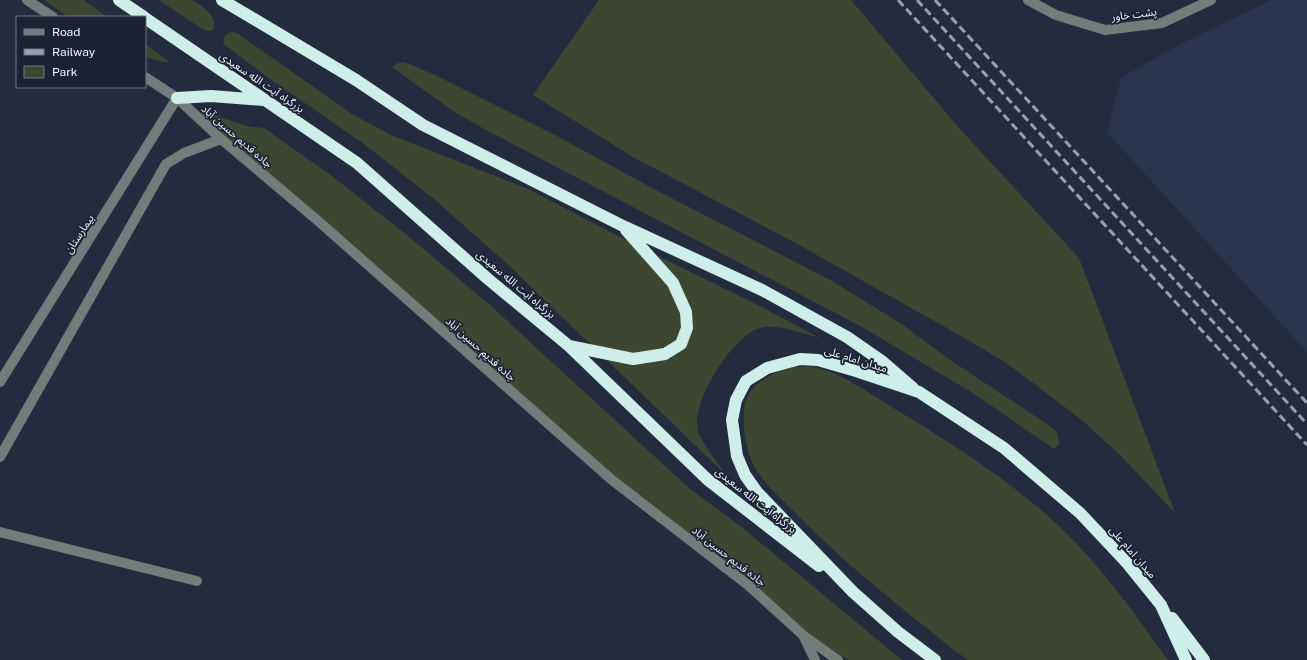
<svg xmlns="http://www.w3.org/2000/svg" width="1307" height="660" viewBox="0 0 1307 660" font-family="'Public Sans','Noto Sans Arabic',sans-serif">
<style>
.built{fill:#29354d}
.green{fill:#3d4631}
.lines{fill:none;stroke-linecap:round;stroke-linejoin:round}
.minor{stroke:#707d7b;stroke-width:10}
.highway{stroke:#ceefe9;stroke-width:12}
.rail{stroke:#98a0ae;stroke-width:3;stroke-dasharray:8 4;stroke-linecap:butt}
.labels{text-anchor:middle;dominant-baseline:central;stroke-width:3.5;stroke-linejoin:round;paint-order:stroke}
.street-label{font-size:11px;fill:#ecf3ff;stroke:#1a2234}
</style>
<rect width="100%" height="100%" fill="#232c3e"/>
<!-- built -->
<path class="built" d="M1271 0H1307V352L1107 132 1121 78 1169 50Z"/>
<!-- green -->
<path class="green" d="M44 0H84L107 17H68Z
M159 0C168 0 183 0 191 0 203 5 219 18 213 30L208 31 202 29Z
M599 0H851L959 128 1079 258 1175 513 1120 455 1083 421 1008 364 961 336 792 241 633 157 533 95Z
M231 32 237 33 352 114 391 135 526 188 630 242 756 304 820 338C802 334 775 322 757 329 731 339 688 405 699 434 704 446 720 466 728 477L503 260 434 199 364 144 266 76 224 44C223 37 225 35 231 32Z
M145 44 170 62H162L145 57Z
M404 62 433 74 557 136 654 189 832 281 903 325 947 358 1047 424 1057 432 1059 444 1054 449 973 393 862 327 488 131 456 113 392 67 398 63Z
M197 111H201L247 126 264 128 332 176 413 240 491 306 690 489 739 525 902 660H849L809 636 623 490Z
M796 367C802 367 808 366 814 367 841 372 872 395 895 409 948 441 1001 475 1048 516 1095 557 1132 610 1168 660H968L954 650C899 606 844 563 795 513 782 499 765 485 755 468 746 451 743 432 744 412 745 385 772 371 796 367Z"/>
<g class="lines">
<!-- minor -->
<path class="minor" d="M27 0 53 17
M1028 0 1056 15 1105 30 1162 23 1211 0
M145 77 177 98 221 139 317 220 612 480 748 585 804 636 838 660
M0 382 177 98
M0 457 166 164 184 153 221 139
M0 532 197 581
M804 637 815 660"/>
<!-- highway -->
<path class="highway" d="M119 0 144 17
M222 0 356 80 423 125 623 226 762 290 847 337 883 362 913 388
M145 18 357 163 488 279 569 346 708 480 819 566
M177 98 211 96 264 100
M569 346 633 359 665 354 681 344 687 328 686 312 673 283 626 230
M1172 618 1204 660
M935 660 898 632 853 592 757 492 745 475 737 456 732 420 736 400 746 381 767 368 800 359 818 360 856 371 919 392 1004 448 1080 513 1127 563 1161 605 1186 660"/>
<!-- rail -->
<path class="rail" d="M898 0 1307 445
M917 0 1307 424
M935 0 1307 403"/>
</g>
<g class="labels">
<!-- street labels -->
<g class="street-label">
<text transform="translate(1134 14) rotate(-7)">پشت خاور</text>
<text transform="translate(262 82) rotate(34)">بزرگراه آیت الله سعیدی</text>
<text transform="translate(237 136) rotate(41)">جاده قدیم حسین آباد</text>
<text transform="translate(79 234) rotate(-57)">بیمارستان</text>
<text transform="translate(516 284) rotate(40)">بزرگراه آیت الله سعیدی</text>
<text transform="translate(481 349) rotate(42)">جاده قدیم حسین آباد</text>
<text transform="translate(856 359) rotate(17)">میدان امام علی</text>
<text transform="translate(756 500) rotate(38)">بزرگراه آیت الله سعیدی</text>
<text transform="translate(1133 552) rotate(49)">میدان امام علی</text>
<text transform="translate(729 556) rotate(38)">جاده قدیم حسین آباد</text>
</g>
</g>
<!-- legend -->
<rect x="16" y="16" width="130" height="72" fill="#1a2234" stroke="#6e7685"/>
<rect x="24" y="29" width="20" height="6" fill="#707d7b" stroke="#6e7685"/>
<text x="52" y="36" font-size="12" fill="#ecf3ff">Road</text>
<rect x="24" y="49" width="20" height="6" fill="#98a0ae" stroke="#6e7685"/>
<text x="52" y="56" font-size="12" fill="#ecf3ff">Railway</text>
<rect x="24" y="66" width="20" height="12" fill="#3d4631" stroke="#6e7685"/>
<text x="52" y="76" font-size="12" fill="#ecf3ff">Park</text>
</svg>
